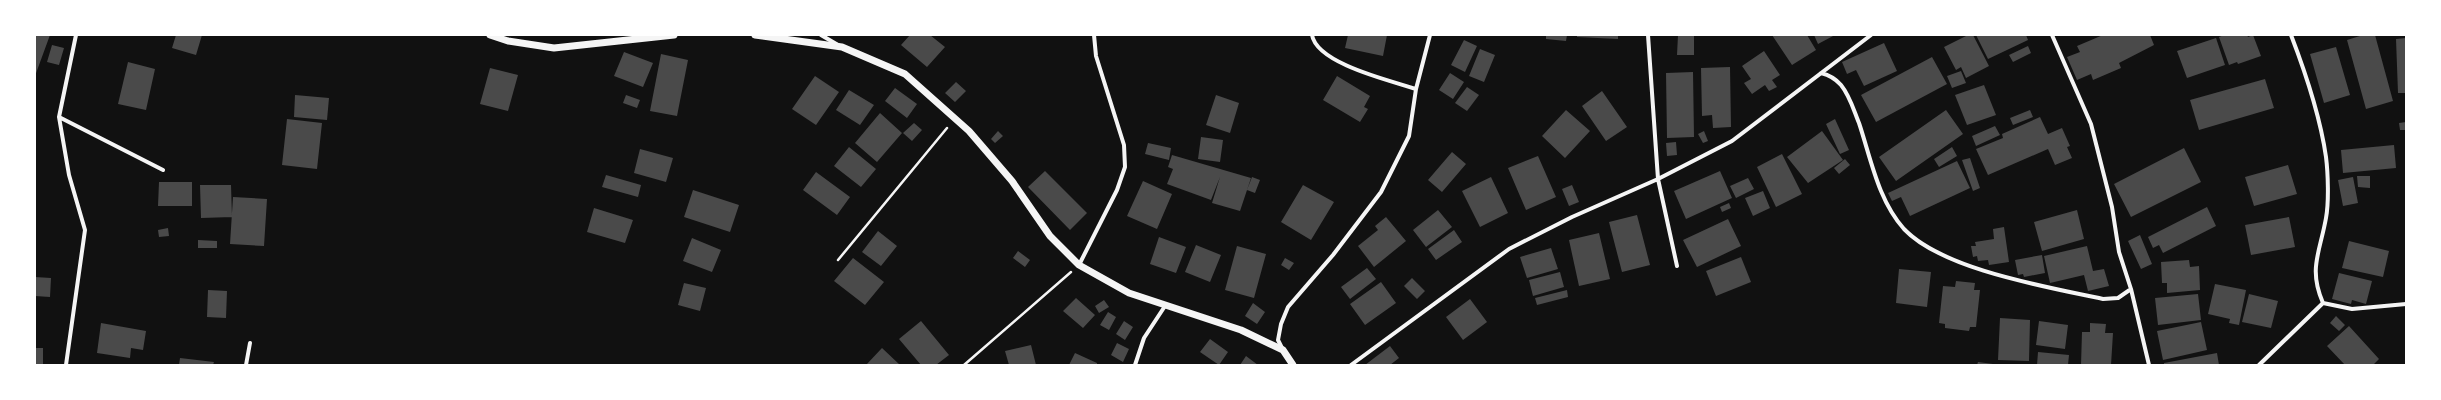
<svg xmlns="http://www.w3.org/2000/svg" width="2441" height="400" viewBox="0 0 2441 400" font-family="'Nunito Sans',sans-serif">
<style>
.building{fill:#4a4a4a}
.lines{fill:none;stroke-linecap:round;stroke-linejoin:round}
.path{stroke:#f5f5f5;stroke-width:2.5}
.minor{stroke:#f5f5f5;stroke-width:4}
.tertiary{stroke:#f5f5f5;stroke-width:7}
</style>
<rect width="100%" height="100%" fill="#111"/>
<!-- building -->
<path class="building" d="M35 35H50L35 76Z
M176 35H202L196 55 172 48Z
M910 35H930L945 47 927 67 901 45Z
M1348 35H1387L1383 56 1345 48Z
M1546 35H1567L1566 41 1546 39Z
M1577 35H1618V39L1577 37Z
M1678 35H1694V55H1677Z
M1772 35H1807L1816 50 1792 65Z
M1814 35H1835L1818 44Z
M1968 35H1973L1989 66 1966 78 1961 67 1956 70 1944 47Z
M1976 35H2026L2028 40 1988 59Z
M2103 35H2150L2154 45 2119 63 2121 68 2093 80 2091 74 2077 80 2067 57 2080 52 2077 46Z
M2224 35H2247L2248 37 2253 35 2261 56 2238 64 2237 62 2229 65 2219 37Z
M2363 35H2375L2393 101 2366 109 2347 40Z
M2216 38 2225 65 2187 78 2177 51Z
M2406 38V93H2398L2396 39Z
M1464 40 1477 46 1465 72 1451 65Z
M1884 43 1897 71 1864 86 1856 70 1847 74 1842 62Z
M52 45 64 48 59 65 47 62Z
M2028 46 2031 53 2013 62 2009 55Z
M2336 47 2350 95 2324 103 2310 54Z
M1480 49 1495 55 1484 82 1469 76Z
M1764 51 1780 75 1772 80 1777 87 1769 91 1765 85 1752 94 1744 83 1751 79 1742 66Z
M624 52 653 63 643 87 614 76Z
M661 54 688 60 677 116 650 111Z
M1932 57 1947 84 1876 122 1861 95Z
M128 62 155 69 146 110 118 104Z
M1730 67 1731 127 1713 128 1712 115 1702 116 1701 68Z
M490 68 518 75 508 111 480 104Z
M1961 71 1966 83 1952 88 1947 76Z
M1693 72 1694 137 1667 138 1666 73Z
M1450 73 1464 82 1453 99 1439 90Z
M815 76 839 92 816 125 792 109Z
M1337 76 1370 96 1364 107 1368 109 1360 122 1323 100Z
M2265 79 2274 108 2199 130 2190 100Z
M956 82 966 91 955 102 945 93Z
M1984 85 1996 115 1967 125 1955 95Z
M1467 87 1479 95 1467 111 1455 103Z
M895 88 917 104 907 118 885 101Z
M849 90 874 105 860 125 836 110Z
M1602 91 1627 127 1606 141 1582 106Z
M295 95 329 98 327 120 294 117Z
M626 95 640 100 637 108 623 103Z
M1216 95 1239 103 1230 133 1206 125Z
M1566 110 1590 131 1565 158 1542 136Z
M1946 110 1963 134 1896 181 1879 157Z
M2030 110 2033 117 2013 125 2010 118Z
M880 113 902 133 877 162 855 143Z
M2040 117 2048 134 2062 128 2070 146 2067 147 2072 158 2055 165 2048 149 1988 175 1976 149 2003 138 2002 134Z
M287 119 322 123 317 169 282 165Z
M1835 119 1849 150 1840 154 1826 124Z
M2406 122V130H2400L2399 123Z
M914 123 922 130 912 141 903 133Z
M1995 126 2000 135 1976 146 1972 136Z
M998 131 1003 136 995 143 991 139Z
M1704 131 1708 141 1703 143 1698 134Z
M1822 131 1843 160 1808 183 1787 157Z
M1201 137 1223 140 1220 162 1198 159Z
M1676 142 1677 155 1667 156 1666 143Z
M1148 143 1171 148 1169 160 1145 154Z
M2394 145 2396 168 2343 173 2341 150Z
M849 147 876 169 861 187 834 166Z
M1952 147 1957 156 1939 167 1934 159Z
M2184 148 2201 182 2131 217 2114 184Z
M640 149 673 158 666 182 634 173Z
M1452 152 1466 164 1442 192 1428 180Z
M1782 154 1802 194 1776 207 1757 167Z
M1172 155 1251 178 1240 211 1212 203 1220 177 1211 200 1167 184 1173 169 1168 167Z
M1538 156 1556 197 1526 210 1508 168Z
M1970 158 1980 188 1973 191 1962 160Z
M1845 159 1850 165 1839 174 1834 168Z
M1957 161 1970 188 1910 216 1901 197 1892 201 1888 193Z
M2288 165 2297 194 2254 206 2245 177Z
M1045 171 1087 213 1070 230 1028 187Z
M1720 171 1732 198 1686 219 1674 191Z
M816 172 850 197 837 215 803 190Z
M606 175 641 185 638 197 602 187Z
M2357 176H2370V188L2358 187Z
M1252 177 1260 180 1255 193 1247 190Z
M1491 177 1508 213 1480 227 1462 191Z
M2353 177 2358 203 2343 206 2338 180Z
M1748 178 1754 189 1736 198 1730 186Z
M1143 181 1172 194 1157 229 1127 216Z
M159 182H192V206H158Z
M200 185H231L232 217 201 218Z
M1303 185 1334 202 1311 240 1281 222Z
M1572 185 1579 202 1569 206 1562 189Z
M693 190 739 205 730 232 684 217Z
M1763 191 1770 208 1753 216 1745 198Z
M233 197 267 199 264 246 230 244Z
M1729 203 1731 208 1722 212 1720 207Z
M2207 207 2216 226 2163 253 2159 245 2153 248 2148 237Z
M594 208 633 220 625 243 587 232Z
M1438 210 1452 227 1426 247 1413 230Z
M2077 210 2084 239 2042 251 2034 222Z
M1637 215 1650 265 1622 272 1609 222Z
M1386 217 1406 241 1374 267 1358 246 1378 230 1375 226Z
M2289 217 2295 247 2251 255 2245 225Z
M1728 219 1741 246 1697 267 1683 240Z
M2004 227 2009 262 1989 265 1988 260 1978 261 1977 256 1973 257 1971 246H1976L1975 242 1994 239 1993 229Z
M168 228 169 236 159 237 158 230Z
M1454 230 1462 242 1436 260 1428 249Z
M878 231 897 246 881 266 862 252Z
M1599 233 1610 279 1579 286 1569 240Z
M2140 235 2152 264 2141 269 2128 241Z
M1159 237 1186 247 1176 273 1150 264Z
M692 238 721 250 712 272 683 261Z
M198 240 217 241V248H198Z
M2349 241 2389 251 2383 277 2342 268Z
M1196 245 1221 255 1210 282 1185 272Z
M1237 246 1266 254 1254 298 1225 290Z
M2087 246 2093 271 2104 269 2109 286 2088 291 2084 275 2050 283 2044 256Z
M1551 248 1558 269 1527 278 1520 257Z
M1018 251 1030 260 1025 267 1013 258Z
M2042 255 2045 273 2024 277 2023 274 2018 275 2015 260Z
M1741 257 1751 282 1716 296 1706 271Z
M853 258 884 282 865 305 834 281Z
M1285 258 1294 263 1289 270 1281 265Z
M2189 260 2190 267 2199 266 2200 290 2167 293V283H2162L2161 262Z
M1367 268 1376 279 1350 299 1341 287Z
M1899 269 1931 272 1927 307 1896 303Z
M1560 272 1564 287 1533 296 1529 280Z
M2339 273 2372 281 2366 304 2352 300 2351 304 2332 299Z
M35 277 51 278 50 297 35 296Z
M1412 278 1425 291 1417 299 1404 286Z
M1956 281 1975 283 1974 290H1980L1976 327H1970L1969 331 1945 328V324L1939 323 1943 286 1955 287Z
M1381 282 1396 303 1365 325 1350 304Z
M684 283 706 288 700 311 678 305Z
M2215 284 2246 290 2239 325 2229 323 2230 319 2208 314Z
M208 290 227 291 226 318 207 317Z
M1567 290 1568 297 1537 305 1535 298Z
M2198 294 2201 320 2158 325 2155 298Z
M2249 294 2278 301 2271 328 2242 322Z
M1076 298 1095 315 1083 328 1063 311Z
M1470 299 1487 322 1463 340 1446 317Z
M1104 300 1109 307 1099 313 1095 306Z
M1253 303 1265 312 1257 324 1245 316Z
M1108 312 1116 317 1109 330 1100 325Z
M2336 316 2345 325 2339 331 2330 323Z
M2000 318 2030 320 2029 361 1998 360Z
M921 321 949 355 936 365H921L899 339Z
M1124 321 1133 327 1125 340 1116 334Z
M2039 321 2068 325 2065 349 2036 345Z
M2201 322 2207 350 2163 360 2157 331Z
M101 323 146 331 143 350 131 348 130 358 97 353Z
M2090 323 2106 324 2105 333H2113L2111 365H2081L2082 332H2090Z
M2349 326 2379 359 2373 365H2345L2327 346Z
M1210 339 1228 352 1219 365 1200 352Z
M1117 343 1129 349 1123 362 1111 355Z
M1031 345 1036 365H1009L1005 351Z
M1390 346 1399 358 1390 365H1365Z
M35 348H43V365H35Z
M882 348 900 365H866Z
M2038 352 2069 355 2068 365H2037Z
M1075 353 1097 363V365H1069Z
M2217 353 2219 365H2164V363Z
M1246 356 1258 365H1240Z
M180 358 214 362 213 365H179Z
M1978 362 1993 364V365H1977Z"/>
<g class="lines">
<!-- path -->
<path class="path" d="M838 260 947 128
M964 365 1071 272"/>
<!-- minor -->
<path class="minor" d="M76 35 59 117 163 170
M821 35 838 45
M1312 35C1317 64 1392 81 1416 89
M1648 35 1658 179 1677 266
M2291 35C2306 74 2320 115 2326 157 2328 173 2329 202 2326 218 2320 252 2308 269 2323 303
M1821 73C1829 75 1835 78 1841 85 1850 96 1854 111 1859 123 1871 159 1878 200 1904 229 1943 270 2048 287 2103 299L2118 298 2131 289 2119 252 2112 207 2091 124 2052 35
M59 117 69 175 85 230 66 365
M1079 265 1117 190 1125 167 1124 145 1096 56 1094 35
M2131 289 2149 365
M2323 303 2352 309 2406 304
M1282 348 1278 340 1281 324 1288 307 1333 255 1381 192 1409 136 1416 89 1430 35
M246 365 250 343
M1135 365 1144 338 1165 306
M1351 365 1509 249 1572 217 1658 179 1732 141 1871 35
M2259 365 2323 303"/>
<!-- tertiary -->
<path class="tertiary" d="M490 35 508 41 554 48 674 35
M755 35 842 47 905 74 969 131 1012 181 1050 236 1079 265 1129 293 1241 330 1283 350 1293 365"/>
</g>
<!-- border -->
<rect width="2441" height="400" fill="none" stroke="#ffffff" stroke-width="72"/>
</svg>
